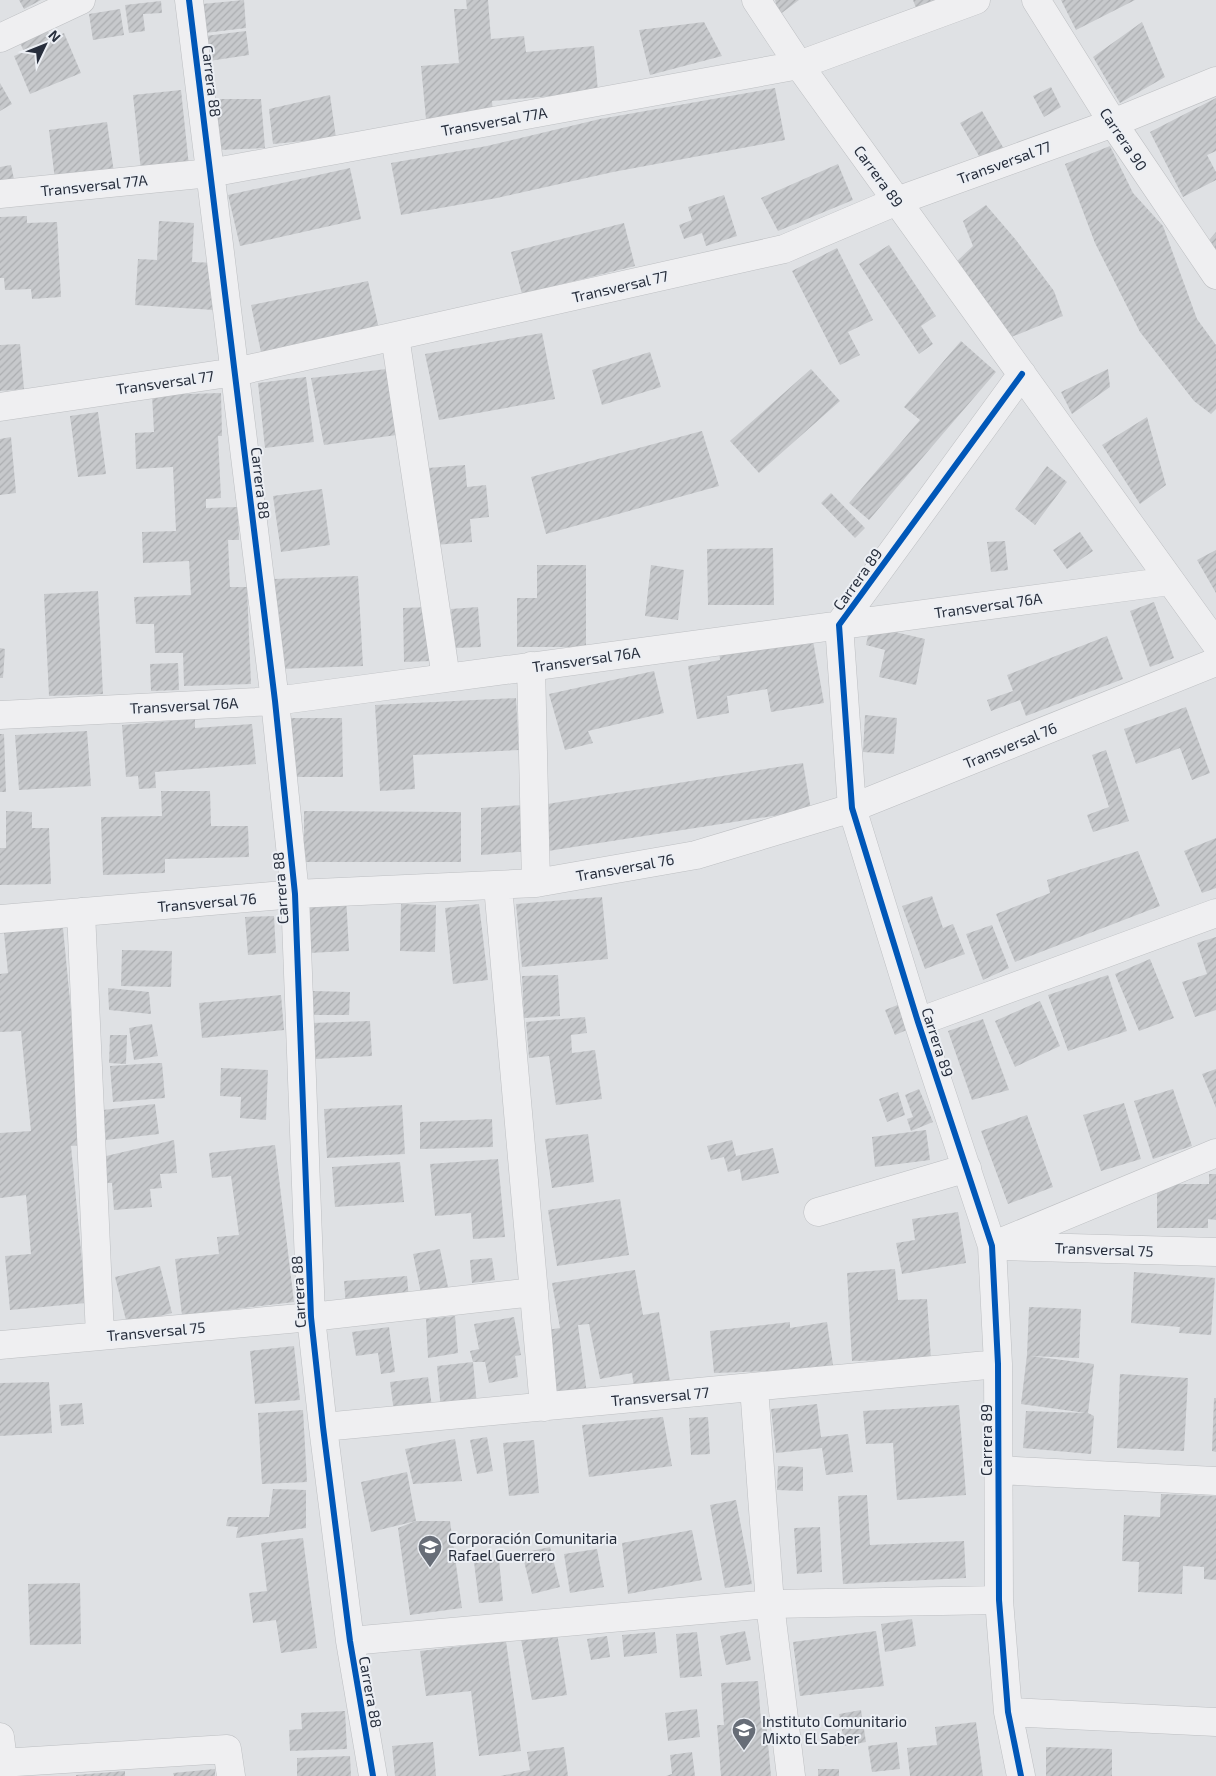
<svg xmlns="http://www.w3.org/2000/svg" width="1216" height="1776" viewBox="0 0 1216 1776" font-family="'Exo 2',sans-serif">
<style>
.building{fill:url(#building-hatch)}
.lines{fill:none;stroke-linecap:round;stroke-linejoin:round}
.minor-casing{stroke:#bdbfc2;stroke-width:29}
.minor{stroke:#efeff1;stroke-width:28}
.cycleway-casing{stroke:#eceff4;stroke-width:9}
.cycleway{stroke:#0057b8;stroke-width:6}
.labels{text-anchor:middle;dominant-baseline:central;stroke-width:4;stroke-linejoin:round;paint-order:stroke}
.street-label{font-size:15px;fill:#272e3c;stroke:#eceff4}
.poi-label{font-size:15px;fill:#272e3c;stroke:#eceff4;text-anchor:start}
</style>
<defs>
<pattern id="building-hatch" width="6" height="6" patternUnits="userSpaceOnUse" patternTransform="scale(1.25)"><rect width="6" height="6" fill="#c7c9cc"/><path d="M-1 1l2-2M0 6l6-6M5 7l2-2" fill="none" stroke="#abadb0"/></pattern>
</defs>
<rect width="100%" height="100%" fill="#dfe1e4"/>
<!-- building -->
<path class="building" d="M19 0H41L24 9Z
M244 0 246 28 205 33 202 4Z
M466 0H488L491 39 524 36 526 52 594 46 598 92 492 101 493 114 426 119 421 66 459 63 454 9H467Z
M775 0H799L779 15Z
M913 0H936L918 13Z
M1061 0H1135L1076 30Z
M161 1 162 13 143 14 145 31 129 33 125 5Z
M120 9 124 35 93 40 89 14Z
M704 22 722 56 650 75 639 30Z
M1142 22 1165 77 1120 103 1093 57Z
M47 29 51 38 64 33 81 73 30 94 14 56 24 52 19 40Z
M246 31 249 55 209 61 205 36Z
M0 83 12 104 0 111Z
M1051 87 1061 107 1044 117 1033 96Z
M775 88 785 140 613 172 497 198 401 215 391 163 487 146 600 119Z
M181 90 189 166 141 171 133 95Z
M330 95 336 138 273 144 269 109Z
M1216 98V151L1207 155 1216 172V180L1183 197 1150 132Z
M212 99H261L265 148 218 150Z
M982 111 1004 149 982 161 960 123Z
M107 122 114 173 55 180 49 130Z
M1110 146 1133 193 1163 226 1197 319 1216 345V409L1211 414 1194 401 1140 332 1095 243 1065 164Z
M838 164 853 200 778 231 761 198Z
M11 165 15 184 0 186V167Z
M350 168 361 219 240 246 228 195Z
M724 195 737 236 706 246 702 233 684 239 679 225 692 220 688 207Z
M986 205 1016 240 1054 291 1063 316 1009 338 955 263 973 246 963 221Z
M27 216V223L57 222 61 297 32 299 31 289 5 290 4 278H0V217Z
M159 221 194 223 192 262 217 263 214 310 135 305 138 259 157 260Z
M624 223 635 266 522 294 511 252Z
M1216 232V255L1205 245Z
M889 245 936 316 921 326 933 344 919 354 859 264Z
M837 248 873 320 848 332 860 355 840 365 792 271Z
M368 281 380 333 262 357 251 305Z
M542 333 555 399 439 420 425 354Z
M961 341 996 372 869 520 849 503 920 420 904 407Z
M20 344 24 389 0 391V345Z
M650 352 661 387 602 405 592 370Z
M395 368 404 434 324 445 311 378Z
M811 369 840 401 759 473 730 441Z
M1108 369 1110 387 1072 414 1061 392Z
M306 377 314 442 265 448 258 383Z
M221 393 222 436H218L221 498 206 499V508L238 507 239 540H228L230 587H247L251 684 184 686 183 653H155L154 624H136L134 597 191 595 189 561 143 563 142 532 176 531 173 467 136 469 135 433 154 432 152 395Z
M98 412 106 474 78 477 70 416Z
M1147 417 1166 485 1140 504 1102 445Z
M702 431 719 486 546 534 531 477Z
M11 437 16 493 0 495V439Z
M465 465 467 487 486 485 489 517 470 519 472 542 435 545 428 468Z
M1047 466 1067 482 1035 525 1015 509Z
M322 489 330 545 281 552 273 496Z
M831 493 865 528 855 538 821 503Z
M1080 532 1093 551 1067 569 1053 550Z
M1005 541 1008 570 991 572 987 542Z
M773 548 774 605H708L707 549Z
M1216 550V593L1197 560Z
M537 565H586V647H517V598H537Z
M651 565 684 570 678 620 645 616Z
M358 576 363 666 279 669 274 579Z
M98 591 103 694 49 696 44 594Z
M1154 602 1174 658 1150 667 1130 611Z
M430 607 431 661 404 662 403 608Z
M478 607 481 647 454 648 451 609Z
M870 626 925 639 916 685 879 677 885 650 866 645Z
M812 635 824 703 771 712 767 689 727 696 729 713 697 719 688 666 720 660 719 651Z
M1107 636 1123 679 1026 716 1020 700 991 711 987 700 1013 691 1007 675Z
M0 648 5 649 3 678H0Z
M178 663 179 690 151 691 150 664Z
M654 671 664 713 588 731 593 743 565 750 549 694Z
M516 698 519 750 413 755 415 789 380 791 375 705Z
M1186 707 1210 773 1192 780 1180 748 1136 764 1124 729Z
M865 715 897 718 894 754 863 752Z
M291 718H342L343 777H291Z
M195 719V728L252 724 256 764 155 772 156 788 139 789 138 776 126 777 122 725Z
M87 731 91 786 19 790 15 735Z
M0 734H4L6 792H0Z
M1106 750 1129 821 1093 832 1087 815 1109 807 1092 755Z
M803 763 811 810 548 851 541 805Z
M161 791H210L211 826H248L249 857 165 859V873L103 875 101 817 162 816Z
M523 805 531 851 481 855V808Z
M6 811 32 812V828H49L51 884 0 885V848H6Z
M304 811 461 812V862H304Z
M1216 838V888L1202 893 1184 851Z
M1138 851 1160 906 1015 962 996 914 1050 893 1047 880Z
M346 896 349 951 308 953 306 898Z
M932 896 943 928 953 924 965 954 925 969 902 906Z
M602 897 608 959 522 967 516 904Z
M401 904 436 905 435 952 400 951Z
M479 904 488 980 453 984 445 908Z
M274 916 276 953 248 955 245 917Z
M62 918 84 1145 71 1146 86 1303 10 1310 5 1256 31 1254 26 1195 0 1198V1133L31 1131 21 1031 0 1032V974L8 973 3 923Z
M992 925 1009 968 983 980 966 934Z
M1216 937V1010L1195 1017 1182 982 1207 974 1197 943Z
M122 950 172 951 171 987 121 986Z
M1150 959 1174 1018 1139 1031 1115 974Z
M558 975 560 1016 524 1018 522 976Z
M1108 975 1127 1031 1068 1051 1048 995Z
M108 988 149 992 151 1014 109 1010Z
M313 991 350 992 349 1015H313Z
M281 995 284 1030 202 1038 199 1003Z
M1040 1001 1060 1046 1015 1067 995 1021Z
M900 1004 909 1029 895 1035 885 1010Z
M585 1017 587 1033 571 1035 572 1053 595 1050 602 1099 556 1105 549 1056 529 1058 526 1022Z
M983 1019 1009 1090 972 1100 948 1031Z
M370 1021 372 1056 315 1059 312 1023Z
M152 1024 158 1056 134 1060 129 1028Z
M110 1035H127L126 1064 109 1063Z
M157 1063H162L165 1098 113 1102 110 1066Z
M221 1068 268 1070 266 1120 240 1118 241 1097 220 1096Z
M1216 1069V1108L1202 1074Z
M919 1089 933 1122 911 1131 907 1119 913 1117 905 1095Z
M1173 1089 1192 1146 1153 1159 1134 1101Z
M898 1092 905 1115 887 1122 879 1099Z
M1124 1103 1141 1159 1101 1171 1083 1115Z
M155 1104 159 1134 106 1140 103 1110Z
M402 1105 405 1154 327 1158 324 1109Z
M1027 1115 1053 1187 1008 1204 981 1131Z
M492 1119 493 1147 420 1149V1122Z
M926 1130 930 1160 875 1167 872 1137Z
M588 1134 594 1182 552 1188 545 1139Z
M174 1140 177 1173 160 1174 162 1188 150 1189 152 1207 114 1210 112 1183H104L102 1157Z
M732 1140 736 1156 773 1148 779 1173 742 1181 740 1169 728 1172 724 1157 711 1160 707 1146Z
M275 1145 294 1302 182 1315 175 1259 219 1254 217 1237 239 1235 231 1176 212 1178 209 1153Z
M498 1159 505 1237 473 1239 471 1213 435 1216 430 1164Z
M400 1162 404 1202 335 1207 332 1167Z
M1209 1174H1216V1220L1208 1219V1228H1157V1184H1209Z
M620 1199 629 1255 557 1266 548 1210Z
M958 1212 966 1263 902 1274 896 1243 915 1240 912 1219Z
M440 1249 449 1292 422 1298 413 1254Z
M492 1258 495 1280 472 1283 470 1260Z
M160 1266 172 1313 127 1324 115 1277Z
M895 1269 898 1300 927 1299 931 1359 852 1361 847 1273Z
M635 1270 643 1315 659 1312 670 1382 634 1388 632 1373 600 1379 589 1324 578 1325 587 1394 556 1398 547 1330 560 1328 552 1283Z
M1134 1272 1215 1278 1211 1335 1179 1333 1180 1327 1131 1323Z
M407 1276 409 1301 346 1306 344 1281Z
M1029 1307 1081 1309 1079 1358 1030 1356 1094 1364 1088 1413 1094 1416 1091 1454 1023 1448 1026 1411 1086 1413 1021 1404 1027 1355Z
M455 1316 458 1353 428 1358 426 1319Z
M514 1317 521 1355 515 1356 518 1377 489 1383 485 1362H473L470 1351 479 1349 474 1324Z
M790 1322V1328L827 1322 833 1365 796 1370 714 1373 710 1331Z
M389 1327 395 1372 381 1374 378 1353 356 1356 352 1332Z
M294 1346 300 1400 255 1404 250 1351Z
M473 1362 477 1406 441 1410 437 1366Z
M1120 1374 1188 1378 1184 1451 1117 1448Z
M428 1377 432 1407 394 1412 390 1382Z
M49 1382 52 1433 0 1436V1383Z
M1214 1398H1216V1452L1212 1451Z
M82 1403 84 1424 61 1426 59 1405Z
M817 1404 821 1437 848 1434 853 1472 826 1475 822 1448 776 1453 771 1409Z
M959 1405 966 1495 897 1500 893 1443 866 1444 863 1411Z
M303 1410 307 1482 262 1484 258 1413Z
M663 1417 672 1466 589 1477 582 1425Z
M708 1417 710 1454 691 1455 689 1418Z
M487 1437 493 1471 477 1474 470 1440Z
M455 1439 462 1481 413 1484 405 1449Z
M534 1440 539 1493 509 1496 503 1443Z
M778 1466 803 1467V1491L777 1490Z
M407 1472 416 1521 371 1532 361 1482Z
M273 1489 306 1490V1528L236 1538 238 1527 226 1526 228 1517H269Z
M1161 1494 1216 1496V1580L1204 1579V1567L1183 1566 1182 1594 1138 1592 1139 1562 1122 1561 1124 1515 1160 1517Z
M867 1495 870 1545 964 1541 966 1578 843 1584 838 1496Z
M736 1500 752 1584 725 1588 710 1505Z
M416 1521H450L462 1608 410 1615 398 1528Z
M820 1527 822 1572 797 1574 794 1528Z
M692 1530 702 1580 628 1594 622 1543Z
M303 1538 317 1648 281 1653 276 1620 253 1623 249 1593 267 1591 261 1543Z
M550 1547 560 1587 532 1594 522 1553Z
M597 1549 604 1587 570 1593 564 1554Z
M499 1559 503 1601 479 1603 474 1562Z
M80 1583 81 1644 30 1645 28 1584Z
M912 1619 916 1646 885 1652 881 1624Z
M745 1631 751 1660 726 1665 720 1636Z
M876 1631 884 1686 800 1696 793 1642Z
M655 1632 657 1653 624 1657 622 1635Z
M697 1632 702 1676 680 1678 676 1634Z
M557 1633 567 1695 532 1700 521 1639Z
M607 1636 610 1657 591 1660 587 1639Z
M506 1641 521 1751 479 1756 471 1691 426 1696 420 1651Z
M758 1681 761 1722H766L771 1776H721L717 1725H724L721 1683Z
M697 1709 700 1737 668 1741 665 1713Z
M861 1710 866 1742 845 1746 839 1714Z
M345 1711 347 1749 290 1751 289 1730 302 1729 301 1713Z
M976 1722 983 1776H910L907 1748 937 1745 935 1727Z
M433 1742 436 1776H395L392 1746Z
M897 1742 900 1769 872 1772 868 1746Z
M564 1747 568 1776H500L530 1770 527 1752Z
M1046 1747 1112 1749V1776H1046Z
M692 1752 695 1776H666L672 1774 670 1755Z
M350 1756 351 1776H297V1758Z
M215 1769V1776H174L173 1773Z
M818 1769H839V1776H818Z
M125 1771V1776H76V1775Z"/>
<g class="lines">
<defs>
<path id="minor" d="M189 0 275 701 295 894 311 1317 323 1427 350 1641 373 1776
M756 0 799 65 1216 644
M1036 0 1113 123 1216 275
M0 38 81 0
M0 194 210 173 799 65 976 0
M395 336 446 678
M0 407 235 372 784 249 897 201 1113 123 1216 81
M531 666 536 883
M0 715 275 701 1170 581
M498 886 544 1407
M81 912 100 1336
M0 919 295 894 536 883 696 855 852 808 1216 662
M918 1022 1216 913
M818 1212 967 1168
M992 1246 1216 1153
M1001 1246 1216 1252
M0 1345 311 1317 534 1292
M754 1387 770 1604 791 1776
M323 1427 998 1364
M998 1470 1216 1481
M350 1641 770 1604 999 1600
M1008 1712 1216 1722
M0 1737 5 1776
M0 1763 227 1749 231 1776
M1021 1776 1008 1712 999 1600 998 1364 992 1246 918 1022 852 808 839 625 1022 374"/>
</defs>
<!-- minor casing -->
<use href="#minor" class="minor-casing"/>
<!-- minor -->
<use href="#minor" class="minor"/>
<defs>
<path id="cycleway" d="M189 0 275 701 295 894 311 1317 323 1427 350 1641 373 1776
M1021 1776 1008 1712 999 1600 998 1364 992 1246 918 1022 852 808 839 625 1022 374"/>
</defs>
<!-- cycleway casing -->
<use href="#cycleway" class="cycleway-casing"/>
<!-- cycleway -->
<use href="#cycleway" class="cycleway"/>
</g>
<!-- icons -->
<defs>
<symbol id="school-pin" viewBox="-11 -11 22 30"><path d="M0 17L-7.5 6A9.5 9.5 0 1 1 7.5 6Z" fill="#676d77" stroke="#eceff4"/><path d="M0-5L7-2L0 1L-7-2ZM-4 1L0 2.5L4 1V4Q0 6-4 4Z" fill="#fff"/></symbol>
</defs>
<g fill-rule="evenodd">
<use href="#school-pin" x="416" y="1533" width="28" height="38"/>
<use href="#school-pin" x="730" y="1716" width="28" height="38"/>
</g>
<g class="labels">
<!-- street labels -->
<g class="street-label">
<text transform="translate(212 81) rotate(83)">Carrera 88</text>
<text transform="translate(494 121) rotate(-10)">Transversal 77A</text>
<text transform="translate(1124 139) rotate(56)">Carrera 90</text>
<text transform="translate(1004 162) rotate(-20)">Transversal 77</text>
<text transform="translate(879 176) rotate(54)">Carrera 89</text>
<text transform="translate(94 185) rotate(-6)">Transversal 77A</text>
<text transform="translate(620 286) rotate(-13)">Transversal 77</text>
<text transform="translate(165 382) rotate(-8)">Transversal 77</text>
<text transform="translate(261 483) rotate(83)">Carrera 88</text>
<text transform="translate(857 579) rotate(-54)">Carrera 89</text>
<text transform="translate(988 605) rotate(-8)">Transversal 76A</text>
<text transform="translate(586 659) rotate(-8)">Transversal 76A</text>
<text transform="translate(184 705) rotate(-3)">Transversal 76A</text>
<text transform="translate(1010 745) rotate(-22)">Transversal 76</text>
<text transform="translate(625 867) rotate(-10)">Transversal 76</text>
<text transform="translate(280 888) rotate(-94)">Carrera 88</text>
<text transform="translate(207 902) rotate(-5)">Transversal 76</text>
<text transform="translate(938 1042) rotate(72)">Carrera 89</text>
<text transform="translate(1104 1249) rotate(2)">Transversal 75</text>
<text transform="translate(298 1292) rotate(-93)">Carrera 88</text>
<text transform="translate(156 1331) rotate(-5)">Transversal 75</text>
<text transform="translate(660 1396) rotate(-5)">Transversal 77</text>
<text transform="translate(986 1440) rotate(-90)">Carrera 89</text>
<text transform="translate(371 1692) rotate(80)">Carrera 88</text>
</g>
<!-- poi labels -->
<g class="poi-label">
<text x="448" y="1538">Corporación Comunitaria<tspan x="448" dy="17">Rafael Guerrero</tspan></text>
<text x="762" y="1721">Instituto Comunitario<tspan x="762" dy="17">Mixto El Saber</tspan></text>
</g>
</g>
<!-- north arrow -->
<g transform="translate(45 45) rotate(47)" stroke="#eceff4" stroke-width="4" paint-order="stroke">
<path d="M0-4L9 19L0 12L-9 19Z" fill="#272e3c"/>
<text y="-8" font-size="14" font-weight="bold" text-anchor="middle" fill="#272e3c">N</text>
</g>
</svg>
